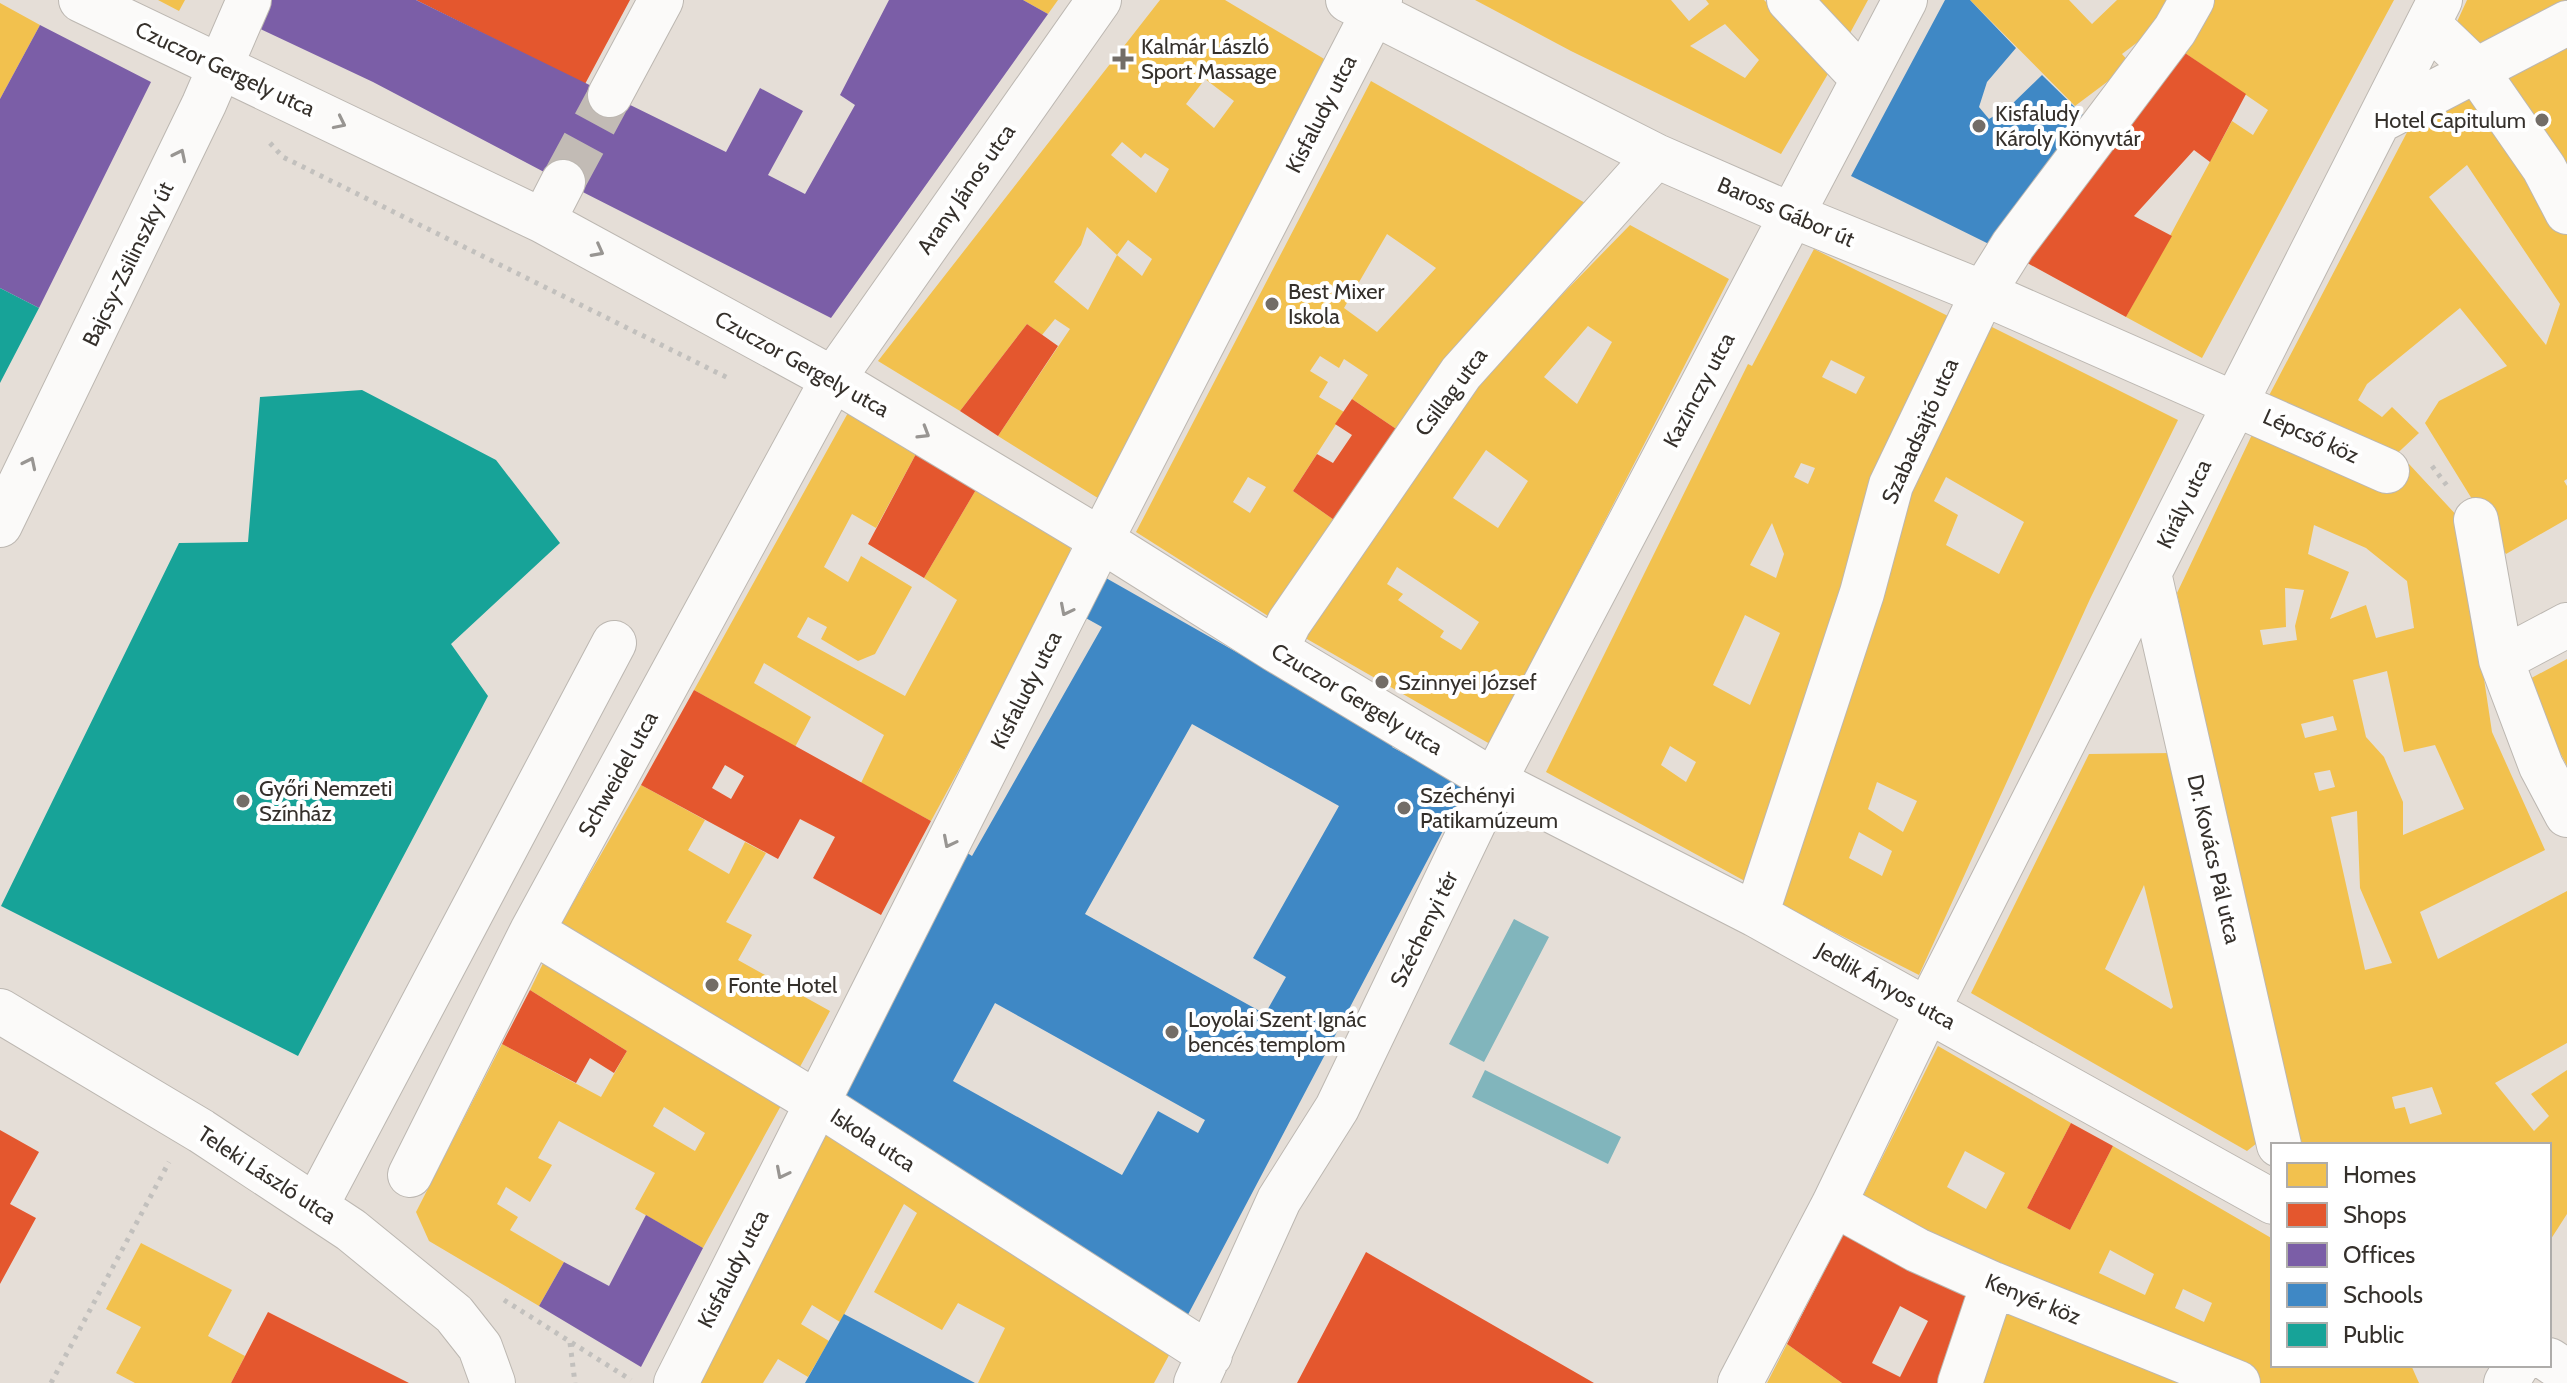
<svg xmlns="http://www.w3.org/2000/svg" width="2567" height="1383" viewBox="0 0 2567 1383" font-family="Cabin,sans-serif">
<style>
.water{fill:#81b5bc}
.homes{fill:#f2c14e;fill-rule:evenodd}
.shops{fill:#e4572e;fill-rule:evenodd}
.offices{fill:#7b5ea7}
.schools{fill:#3f88c5;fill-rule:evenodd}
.public{fill:#17a398}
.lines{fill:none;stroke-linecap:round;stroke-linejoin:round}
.minor-tunnel{stroke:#c2bbb5;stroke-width:44;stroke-dasharray:44 22;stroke-linecap:butt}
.minor-casing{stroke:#bcb7b1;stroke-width:46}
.path{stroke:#c2c0bd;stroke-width:5;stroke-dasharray:4 6;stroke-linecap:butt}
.minor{stroke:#fbfaf9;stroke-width:44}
.oneway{stroke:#989592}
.poi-dot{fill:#736d67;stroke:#fff;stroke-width:3}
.labels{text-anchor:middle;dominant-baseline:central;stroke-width:8;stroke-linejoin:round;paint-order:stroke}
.poi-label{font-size:22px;fill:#35302b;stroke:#fff;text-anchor:start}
.street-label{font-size:22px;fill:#35302b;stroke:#fff}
</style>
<rect width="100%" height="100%" fill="#e5ded7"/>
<!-- water -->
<path class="water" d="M1514 919 1549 937 1484 1062 1449 1044Z
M1485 1070 1621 1137 1608 1164 1472 1097Z"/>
<!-- homes -->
<path class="homes" d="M158 0H185L179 11Z
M1023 0H1058L1048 14Z
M1160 0H1225L1331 63 1101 500 998 436 1070 329 1055 319 1042 335 1027 324 960 411 878 361ZM1205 79 1234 101 1214 128 1186 104ZM1122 142 1141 158 1145 153 1169 169 1156 193 1111 155ZM1087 227 1117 255 1128 240 1152 259 1142 276 1117 255 1088 310 1054 282 1081 245Z
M1475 0H1671L1689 21 1709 4 1706 0H1764L1832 67 1781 154 1571 51ZM1725 24 1759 60 1745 78 1690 46Z
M1805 0H1868L1843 46Z
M1970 0H2069L2092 24 2117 0H2177L2164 22 2122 54 2131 64 2075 106Z
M2210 0H2394L2202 358 2126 317 2232 121 2253 135 2268 110 2179 49Z
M2467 0H2567V11L2481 55 2456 24Z
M0 3 40 25 0 99Z
M2567 32V201L2486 75Z
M1371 81 1594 208 1405 435 1352 399 1368 375 1344 359 1339 368 1320 356 1310 371 1328 382 1319 397 1344 412 1293 491 1344 527 1279 623 1136 532ZM1387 234 1436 268 1377 332 1344 308ZM1248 477 1266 487 1250 513 1233 502Z
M2479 81 2567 223V479L2564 481 2567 486V519L2506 554 2425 423 2439 401 2507 366 2460 308 2367 384 2358 400 2382 417 2392 407 2419 433 2387 463 2263 407 2414 119ZM2467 165 2560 304 2546 345 2429 197Z
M1630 225 1729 279 1490 744 1293 631 1472 387ZM1588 326 1612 342 1577 404 1544 377ZM1486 450 1528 481 1498 528 1453 498ZM1397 567 1479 622 1461 650 1440 637 1444 631 1398 600 1403 594 1387 584Z
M1814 249 1952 318 1752 885 1546 772 1748 364 1752 366ZM1831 360 1865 377 1856 394 1822 377ZM1801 463 1815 468 1808 484 1794 477ZM1772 523 1784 554 1776 578 1750 565ZM1745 615 1780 633 1750 705 1713 685ZM1670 746 1696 762 1686 782 1661 765Z
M1980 321 2178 420 2090 599 1919 975 1775 902 1901 484ZM1946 477 2024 522 1999 574 1946 545 1958 515 1934 501ZM1877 782 1917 801 1903 832 1868 809ZM1859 832 1892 851 1882 876 1849 858Z
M849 411 917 452 876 528 852 514 824 567 848 582 861 556 912 587 875 654 858 661 821 639 827 627 808 617 797 637 905 696 957 600 924 578 977 488 1069 543 1073 560 931 821 861 783 884 735 764 663 754 683 811 717 795 747 694 690Z
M2258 422 2392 481 2409 464 2460 519 2492 732 2545 850 2420 912 2438 959 2567 891V1043L2495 1083 2534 1131 2549 1116 2531 1094 2567 1070V1214L2549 1242V1145H2301L2202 716 2177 593ZM2314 525 2366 548 2407 581 2414 628 2376 638 2366 605 2330 619 2349 572 2308 554ZM2285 588 2304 590 2295 626 2297 640 2263 645 2260 630 2286 627ZM2387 671 2404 752 2435 745 2464 809 2403 835V802L2384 757 2366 737 2353 680ZM2333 716 2337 730 2305 738 2301 724ZM2330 770 2335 787 2319 791 2314 773ZM2357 811 2360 888 2392 963 2365 970 2331 817ZM2432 1087 2442 1114 2410 1124 2405 1107 2395 1109 2392 1097Z
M2567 659V766L2524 682Z
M2172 753 2257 1143 2247 1151 1971 993 2089 754ZM2144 885 2173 1007 2171 1009 2105 969Z
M641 785 705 820 688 850 729 874 745 842 766 853 726 922 752 935 738 960 830 1011 794 1078 555 934Z
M548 953 783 1102 703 1248 635 1209 655 1173 559 1121 538 1158 552 1165 530 1202 506 1187 497 1204 518 1217 510 1230 564 1262 539 1306 429 1241 416 1212 502 1044 601 1097 627 1051 530 990ZM664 1107 705 1133 695 1151 653 1126Z
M1938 1046 2071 1123 2027 1208 2070 1230 2113 1146 2273 1239V1365H2411L2419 1383H2259L1857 1208ZM1965 1151 2005 1173 1986 1209 1947 1187ZM2110 1250 2154 1274 2145 1295 2099 1273ZM2183 1289 2212 1303 2204 1322 2175 1308Z
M832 1123 1174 1346 1154 1383H978L1005 1328 958 1303 942 1330 874 1292 917 1213 904 1204 840 1322 812 1305 801 1324 829 1341 808 1377 778 1359 763 1383H698Z
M141 1243 232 1290 208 1336 245 1356 231 1383H135L116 1373 141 1327 106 1309Z
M2000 1301 2208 1383H1969Z
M1787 1344 1842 1383H1767Z"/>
<!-- shops -->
<path class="shops" d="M416 0H630L585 84Z
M2179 49 2246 94 2210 162 2194 150 2134 216 2172 236 2126 317 2020 259Z
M1027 324 1058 346 998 436 960 411Z
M1352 399 1405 435 1344 527 1293 491 1317 454 1333 463 1352 435 1335 424Z
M917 452 977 488 924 578 868 544Z
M694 690 931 821 881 915 813 878 835 837 800 819 778 859 641 785ZM725 765 744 776 731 799 712 788Z
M530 990 627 1051 614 1073 590 1058 576 1083 502 1044Z
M2071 1123 2113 1146 2070 1230 2027 1208Z
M0 1130 39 1152 10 1204 36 1218 0 1284Z
M1849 1223 1984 1294 1950 1383H1842L1787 1344ZM1900 1306 1928 1321 1900 1377 1872 1363Z
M1366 1252 1594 1383H1297Z
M268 1312 409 1383H231Z"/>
<!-- offices -->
<path class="offices" d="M262 0H416L726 152 760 88 803 111 768 175 805 194 855 105 840 95 889 0H1023L1048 14 831 318 563 182 373 82 250 24Z
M40 25 151 82 39 308 0 288V99Z
M646 1215 703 1248 641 1367 539 1306 564 1262 609 1286Z"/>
<!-- schools -->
<path class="schools" d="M1945 0H1970L2016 48 1987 82 1979 107 1989 119 2009 107 2042 75 2086 118 1997 248 1851 176Z
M1106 578 1395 742 1392 747 1466 787 1182 1326 820 1099 961 849 972 856 1102 627 1084 617ZM1192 724 1339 806 1253 958 1286 977 1265 1014 1085 914ZM995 1003 1205 1120 1198 1133 1158 1111 1122 1175 953 1081Z
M844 1314 975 1383H805Z"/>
<!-- public -->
<path class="public" d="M0 288 39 308 0 383Z
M362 390 496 460 560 543 451 644 488 696 298 1056 1 906 179 543 248 542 260 397Z"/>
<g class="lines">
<!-- minor-tunnel -->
<path class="minor-tunnel" d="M563 182 610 95"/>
<defs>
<path id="minor" d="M81 0 543 221 833 379 1101 540 1276 650 1494 781 1756 915 2273 1202
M1348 0 1656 156 1791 215 1983 293 2387 471
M1789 0 1863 79
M2429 25 2476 70 2544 168 2567 212
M610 95 661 0
M2379 121 2567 23
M543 221 563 182
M2476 520 2501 660 2541 766 2567 815
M0 525 204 104 249 0
M2149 573 2279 1145
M1276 650 1289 623 1461 373 1656 156
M2501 660 2567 625
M1756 915 1862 593 1891 485 1983 293 2013 245 2175 30 2192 0
M532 931 817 1103 1210 1355
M0 1011 201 1131 351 1230 454 1314 480 1347 493 1383
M410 1175 532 931 833 379 1099 0
M1834 1204 1917 1250 1993 1284 2238 1383
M316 1206 614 643
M2549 1360 2567 1372
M676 1383 1101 540 1380 0
M1196 1383 1279 1200 1337 1108 1494 781 1905 0
M1740 1383 1834 1204 1928 1009 2440 0
M1960 1383 1993 1284
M2506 1383 2517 1365"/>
</defs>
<!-- minor casing -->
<use href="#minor" class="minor-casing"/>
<!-- path -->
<path class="path" d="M270 143 283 157 730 379
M2432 466 2448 487
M504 1300 631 1380
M570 1343 575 1383
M51 1383 169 1162"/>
<!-- minor -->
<use href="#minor" class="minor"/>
</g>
<!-- one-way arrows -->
<defs><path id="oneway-chevron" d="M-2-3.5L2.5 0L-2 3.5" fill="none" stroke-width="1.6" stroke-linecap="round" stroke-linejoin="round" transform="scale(2)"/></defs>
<g class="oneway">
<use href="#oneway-chevron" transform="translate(340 123) rotate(26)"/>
<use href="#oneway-chevron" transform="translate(180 155) rotate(-64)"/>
<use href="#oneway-chevron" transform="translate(598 251) rotate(28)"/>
<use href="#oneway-chevron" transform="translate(924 433) rotate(31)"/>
<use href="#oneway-chevron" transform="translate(30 463) rotate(-64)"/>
<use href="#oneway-chevron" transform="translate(1066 610) rotate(117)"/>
<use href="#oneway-chevron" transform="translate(949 842) rotate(117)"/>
<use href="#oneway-chevron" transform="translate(782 1173) rotate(117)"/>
</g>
<!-- markers -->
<g class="poi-dot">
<path d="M1119 47h8v8h8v8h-8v8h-8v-8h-8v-8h8z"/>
<circle cx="2542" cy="120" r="8"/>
<circle cx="1979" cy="126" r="8"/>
<circle cx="1272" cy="304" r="8"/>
<circle cx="1382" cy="682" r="8"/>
<circle cx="243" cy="801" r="8"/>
<circle cx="1404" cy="808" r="8"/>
<circle cx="712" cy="985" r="8"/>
<circle cx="1172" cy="1032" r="8"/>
</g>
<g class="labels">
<!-- poi labels -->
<g class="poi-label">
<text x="1141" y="46">Kalmár László<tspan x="1141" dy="25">Sport Massage</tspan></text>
<text x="1995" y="113">Kisfaludy<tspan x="1995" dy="25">Károly Könyvtár</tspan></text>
<text x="2526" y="120" text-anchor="end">Hotel Capitulum</text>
<text x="1288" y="291">Best Mixer<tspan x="1288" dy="25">Iskola</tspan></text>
<text x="1398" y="682">Szinnyei József</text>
<text x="259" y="788">Győri Nemzeti<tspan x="259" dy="25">Színház</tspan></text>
<text x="1420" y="795">Széchényi<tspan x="1420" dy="25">Patikamúzeum</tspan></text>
<text x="728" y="985">Fonte Hotel</text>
<text x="1188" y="1019">Loyolai Szent Ignác<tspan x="1188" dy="25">bencés templom</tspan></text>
</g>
<!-- street labels -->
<g class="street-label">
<text transform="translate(225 69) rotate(25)">Czuczor Gergely utca</text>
<text transform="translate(1321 114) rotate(-63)">Kisfaludy utca</text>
<text transform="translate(966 189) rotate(-55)">Arany János utca</text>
<text transform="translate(1786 212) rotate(23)">Baross Gábor út</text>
<text transform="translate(128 264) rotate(-64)">Bajcsy-Zsilinszky út</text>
<text transform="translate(802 364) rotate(29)">Czuczor Gergely utca</text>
<text transform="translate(1699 390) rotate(-62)">Kazinczy utca</text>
<text transform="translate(1451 392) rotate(-53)">Csillag utca</text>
<text transform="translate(1920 431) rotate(-66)">Szabadsajtó utca</text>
<text transform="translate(2311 436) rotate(24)">Lépcső köz</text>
<text transform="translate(2184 504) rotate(-64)">Király utca</text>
<text transform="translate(1026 690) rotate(-63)">Kisfaludy utca</text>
<text transform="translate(1357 699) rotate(31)">Czuczor Gergely utca</text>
<text transform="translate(618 774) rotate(-61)">Schweidel utca</text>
<text transform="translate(2214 859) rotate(77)">Dr. Kovács Pál utca</text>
<text transform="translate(1424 929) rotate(-64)">Széchenyi tér</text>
<text transform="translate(1886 986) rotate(29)">Jedlik Ányos utca</text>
<text transform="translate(873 1140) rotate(33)">Iskola utca</text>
<text transform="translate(267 1175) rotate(33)">Teleki László utca</text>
<text transform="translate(733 1269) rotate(-63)">Kisfaludy utca</text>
<text transform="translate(2033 1299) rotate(22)">Kenyér köz</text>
</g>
</g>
<!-- legend -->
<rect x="2271" y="1143" width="280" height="224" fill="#ffffff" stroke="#aeacaa" stroke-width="2"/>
<rect x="2287" y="1163" width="40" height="24" fill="#f2c14e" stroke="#aeacaa" stroke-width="2"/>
<text x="2343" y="1183" font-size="24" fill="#35302b">Homes</text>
<rect x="2287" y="1203" width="40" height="24" fill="#e4572e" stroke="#aeacaa" stroke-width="2"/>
<text x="2343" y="1223" font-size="24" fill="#35302b">Shops</text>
<rect x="2287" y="1243" width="40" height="24" fill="#7b5ea7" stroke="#aeacaa" stroke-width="2"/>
<text x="2343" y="1263" font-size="24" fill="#35302b">Offices</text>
<rect x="2287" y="1283" width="40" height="24" fill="#3f88c5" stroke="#aeacaa" stroke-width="2"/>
<text x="2343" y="1303" font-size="24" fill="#35302b">Schools</text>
<rect x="2287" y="1323" width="40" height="24" fill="#17a398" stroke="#aeacaa" stroke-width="2"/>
<text x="2343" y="1343" font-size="24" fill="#35302b">Public</text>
</svg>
